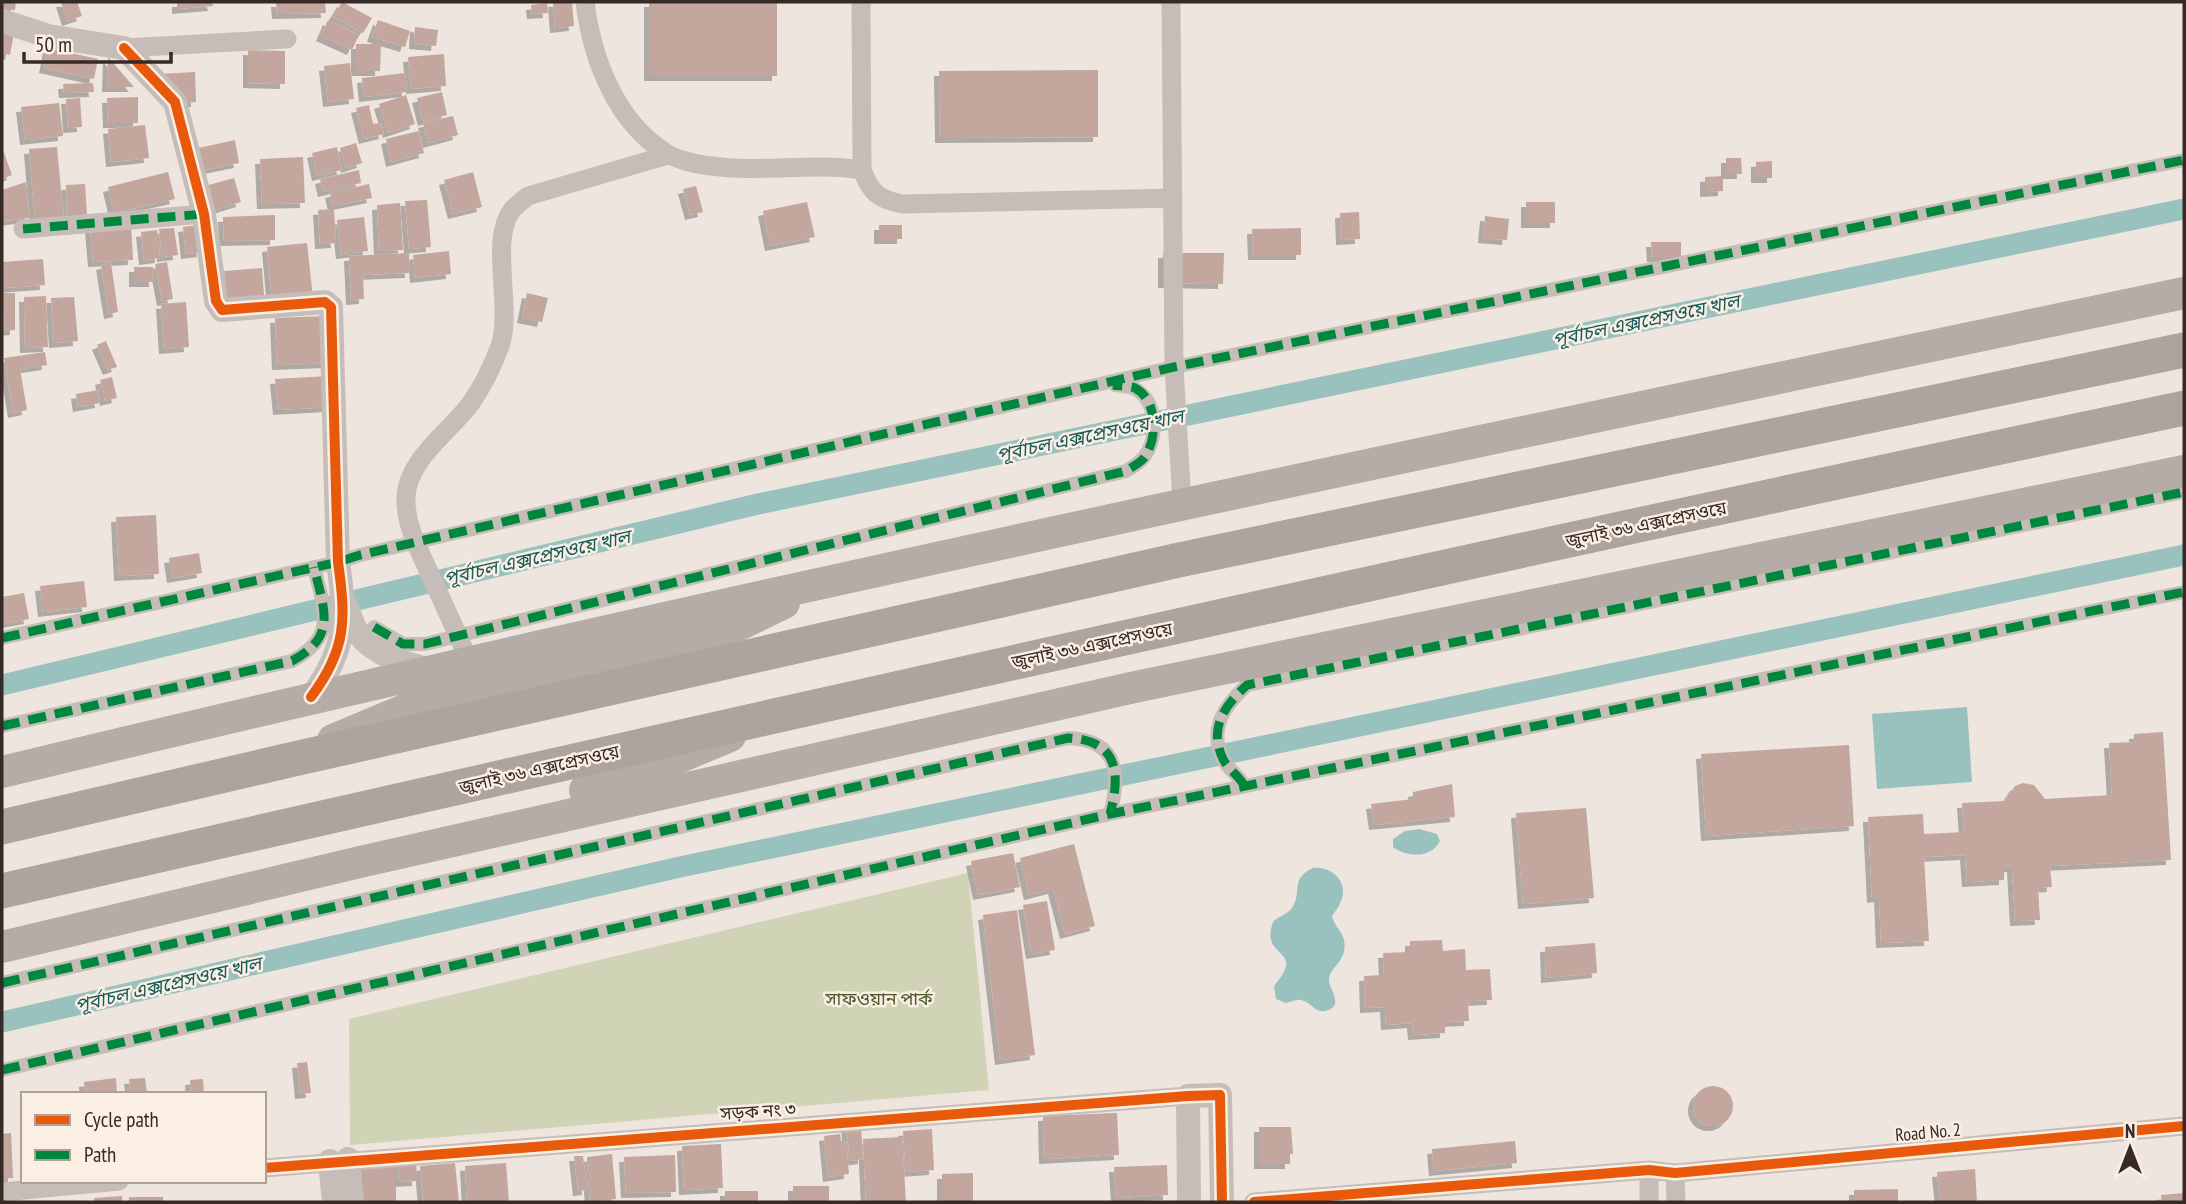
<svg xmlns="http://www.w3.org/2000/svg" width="2186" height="1204" viewBox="0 0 2186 1204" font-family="'PT Sans Narrow','Noto Sans Bengali',sans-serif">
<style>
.green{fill:#d0d3b6}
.water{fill:#99c2be}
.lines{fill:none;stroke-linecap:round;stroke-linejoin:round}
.canal{stroke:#99c2be;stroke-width:21}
.building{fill:#c3a69e;filter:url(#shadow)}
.pedestrian{stroke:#c6bdb8;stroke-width:14}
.minor{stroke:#c6bdb8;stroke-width:19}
.tertiary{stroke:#c6bdb8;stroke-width:24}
.primary{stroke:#b5aba7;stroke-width:32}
.motorway{stroke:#ada49e;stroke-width:35}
.quiet{stroke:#00873e;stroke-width:9;stroke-dasharray:18 9;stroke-linecap:butt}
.cycleway-casing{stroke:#fbefe4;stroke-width:15}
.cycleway{stroke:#e8590c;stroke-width:10}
.labels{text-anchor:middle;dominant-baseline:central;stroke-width:5;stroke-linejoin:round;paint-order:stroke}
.street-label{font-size:18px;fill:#372a26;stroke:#fbefe4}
.park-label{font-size:18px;fill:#4a5727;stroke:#fbefe4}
.water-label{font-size:19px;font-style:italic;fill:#175c5b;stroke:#fbefe4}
</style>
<defs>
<filter id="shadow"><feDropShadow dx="-5" dy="5" stdDeviation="0" flood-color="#0004"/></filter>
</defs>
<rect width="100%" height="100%" fill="#eee5de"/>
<!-- green -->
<path class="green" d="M968 873 989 1090 350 1145 349 1019Z"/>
<!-- water -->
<path class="water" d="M1967 707 1972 782 1877 789 1872 714Z
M1419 829 1437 834 1440 841C1432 858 1408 858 1393 847V839L1405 831Z
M1313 868C1332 866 1349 882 1341 901 1339 907 1335 911 1332 916 1334 926 1342 931 1344 940 1348 962 1330 966 1329 979 1328 989 1346 1006 1325 1011 1315 1013 1311 1002 1301 1000 1296 999 1291 1002 1286 1003L1276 999 1274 986C1308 946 1259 961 1273 922 1278 916 1287 915 1292 908 1303 892 1289 879 1313 868Z"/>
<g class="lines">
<!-- canal -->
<path class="canal" d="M2 685 758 504 2184 209
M2 1022 680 867 2184 555"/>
</g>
<!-- building -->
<path class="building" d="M2 2H16L15 10 2 9Z
M61 2H77L82 16 67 21Z
M177 2H212L213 6 177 9Z
M276 2H325L326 13 277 14Z
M342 2 372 18 363 33 333 17Z
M553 2H572L574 26 555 28Z
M649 2H777V76H649Z
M547 3 548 13 532 14 531 5Z
M328 20 359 35 352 50 321 36Z
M378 20 410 31 405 47 372 37Z
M415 27 438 30 436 46 414 44Z
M2 31 14 33 10 55 2 53Z
M356 44H381L380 71H356Z
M48 48 98 59 94 79 44 68Z
M248 50 285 51V84L248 83Z
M444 54 446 86 411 89 408 57Z
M108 57 134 87H107Z
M350 63 354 99 328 102 324 66Z
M1098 70V137L940 138 939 71Z
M195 72 196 102 179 103 158 74Z
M405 73 407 92 364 97 362 78Z
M93 83 94 92 64 93 63 84Z
M442 92 447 115 423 121 417 98Z
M406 95 415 124 388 133 379 104Z
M138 97V123H108L107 98Z
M80 98 82 127 68 128 66 99Z
M59 103 63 136 25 140 21 107Z
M369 105 373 124 381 123 384 134 364 139 356 108Z
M453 116 458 135 428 143 423 123Z
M145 125 149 158 111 162 108 129Z
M419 131 424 153 391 162 386 139Z
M235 140 239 163 199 171 194 149Z
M356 143 362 163 346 168 340 148Z
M2 147 12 175 2 179Z
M57 147 64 220 35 222 29 149Z
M337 147 342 170 317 176 312 153Z
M303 157 305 203 262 204 260 159Z
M1726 158H1741L1742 174H1726Z
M1772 161V178H1756V162Z
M359 170 361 183 323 192 320 179Z
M168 172 175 199 114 213 108 187Z
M473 172 482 207 453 214 444 180Z
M1723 176V191L1705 192V177Z
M234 178 241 202 212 211 205 186Z
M26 182 30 218 2 221V190Z
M85 184 87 215H67L66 185Z
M369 184 372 198 333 206 330 193Z
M696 186 703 212 690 215 683 189Z
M427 200 431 247 409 249 405 201Z
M807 202 815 237 770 246 763 211Z
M1526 202H1555V223H1526Z
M400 203 403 250 379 251 377 205Z
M334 209 336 243 320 244 318 210Z
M1359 212 1360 239 1341 240 1340 213Z
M275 215V240L224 241 223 217Z
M1485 216 1509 219 1507 240 1483 238Z
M364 217 368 251 341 254 337 220Z
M131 223 133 260 93 262 90 226Z
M198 225 202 252 186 254 183 227Z
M879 225H902V239H879Z
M174 228 178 255 162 257 159 229Z
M1301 228V255H1253L1252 229Z
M157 230 160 258 144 260 141 232Z
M1651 242H1681V257H1652Z
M307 243 313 298 272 302 267 247Z
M449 251 451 274 415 278 413 255Z
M409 253 410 273 363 275 364 299 351 300 349 256Z
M1163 253H1224L1223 284 1163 283Z
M43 259 45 285 2 288V262Z
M167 262 173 299 162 301 155 264Z
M111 263 118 312 109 314 101 265Z
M134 267H153L154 282H134Z
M262 268 264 295 226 299 224 271Z
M3 293H15V330L4 331Z
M527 293 548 298 542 322 522 318Z
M46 296 48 347 25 348 24 297Z
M74 297 78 341 54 343 51 298Z
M186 302 189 347 164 349 161 304Z
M327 316 329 363 277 365 275 318Z
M106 341 117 367 108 370 97 345Z
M45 352 47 365 20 369 27 410 13 413 4 358Z
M329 376 330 407 278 410 275 379Z
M112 377 117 398 105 401 100 380Z
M98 390 100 403 78 407 76 394Z
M156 515 159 574 119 576 116 517Z
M199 553 202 573 172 578 169 558Z
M84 581 87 607 43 612 40 586Z
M24 593 29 619 2 624V597Z
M2163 732 2171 860 2050 866 2052 887 2038 888 2040 920 2015 921 2012 867 2004 868V880L1967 882 1965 855 1924 857 1929 941 1881 943 1879 897 1872 898 1868 817 1923 814 1924 834 1964 832 1962 803 2005 801 2015 786 2023 783 2034 785 2045 799 2112 795 2109 743 2134 742V734Z
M1849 745 1854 826 1706 836 1701 754Z
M1452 784 1455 817 1374 825 1371 804 1413 799V792Z
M1586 808 1594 898 1523 904 1516 813Z
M1074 844 1095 926 1065 934 1053 889 1029 895 1020 858Z
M1013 853 1020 887 978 895 971 861Z
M1047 901 1055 950 1031 954 1023 905Z
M1017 910 1035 1055 1000 1060 983 915Z
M1442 940 1443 951 1465 949 1466 970 1490 969 1492 1000 1468 1001 1469 1021 1445 1022V1033L1413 1035 1412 1023 1386 1025 1385 1007 1365 1008 1364 976 1384 975 1383 953 1410 952V941Z
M1595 943 1597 973 1546 978 1545 947Z
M307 1062 311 1093 300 1094 297 1063Z
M116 1078 117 1094H85L84 1082Z
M145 1078 147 1094H131L129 1079Z
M203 1079 204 1094H191L190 1080Z
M1693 1106a20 20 0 1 1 40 0a20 20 0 1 1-40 0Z
M1117 1113 1119 1155 1044 1159 1043 1116Z
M861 1125 863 1159 850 1161 846 1126Z
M1259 1127H1291L1293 1154H1290V1164H1259Z
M932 1129 934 1170 906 1172 903 1131Z
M11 1133 13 1178H2V1134Z
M840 1134 841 1141H846L849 1174 828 1177 824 1136Z
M902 1137 906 1202H866L863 1139Z
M1515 1141 1517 1163 1434 1171 1432 1149Z
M721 1144 723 1188 684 1190 682 1146Z
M612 1154 616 1199 590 1202 587 1157Z
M675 1155 676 1192 626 1193 624 1157Z
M574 1156H583L587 1190 578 1191Z
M416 1160 417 1181 399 1182 398 1161Z
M455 1163 459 1202H423L420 1166Z
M506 1163 509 1202H467L465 1166Z
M396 1165V1202H362L361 1166Z
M1167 1165 1168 1195 1116 1198 1114 1167Z
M1975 1169 1977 1202H1940L1937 1172Z
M973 1173V1202H942V1174Z
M793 1186H829V1202H793Z
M1898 1189V1202H1854V1190Z
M725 1191H758V1202H725Z
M2184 1193V1202H2162L2161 1195Z
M122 1196V1202H94V1198Z
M129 1197H163V1202H129Z"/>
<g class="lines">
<!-- pedestrian -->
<path class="pedestrian" d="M374 627 403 644H425L1126 471C1132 467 1140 463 1144 457 1158 438 1158 404 1137 390 1131 386 1122 386 1115 385
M2 638 338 562 360 555 1174 367 2184 160
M2 726 292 661C338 636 324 610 314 567
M1244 785C1239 776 1228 769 1223 759 1208 728 1225 705 1247 685L2184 492
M2 983 1068 738C1118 740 1121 773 1110 814
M2 1070 1110 814 2184 592"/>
<!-- minor -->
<path class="minor" d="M585 2C592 58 615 121 666 153 677 160 699 165 712 166 762 173 812 162 862 170
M861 2 862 170C871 193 878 199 902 204L1173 198
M1171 2 1174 367 1182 504
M124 48 287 39
M23 229 204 214
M469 661C458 635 446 609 434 583 423 557 405 528 406 498 407 459 450 432 471 403 482 387 493 365 500 346 513 309 489 240 512 210 516 205 523 200 528 196L668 155
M264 1168 1188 1096
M1675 1173 1676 1202
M2 1192 119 1181
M1254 1202 1649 1170 1675 1173 2184 1126
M1649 1202V1170"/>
<!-- tertiary -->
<path class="tertiary" d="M2 21 48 36 124 48 175 102 204 214 216 301 222 310 325 302 331 307 338 562C346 619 347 649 311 697
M345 603C349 612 352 625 358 633 375 656 406 664 431 670
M348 1159 352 1202
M330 1161 334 1202
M1189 1202 1188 1096 1220 1095 1222 1202"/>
<!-- primary -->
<path class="primary" d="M333 740 407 709 739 625 784 603
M2 772C726 597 1455 446 2184 293
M585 790 625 780 730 736
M2 947 360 862 1135 687 2184 471"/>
<!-- motorway -->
<path class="motorway" d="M2 827 294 759 1179 560 2184 350
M2 891C728 725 1455 562 2184 408"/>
<!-- quiet -->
<path class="quiet" d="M23 229 204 214
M374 627 403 644H425L1126 471C1132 467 1140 463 1144 458 1158 440 1158 400 1135 388 1130 386 1120 386 1113 385
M2 638 338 562 360 555 1174 367 2184 160
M2 726 292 661C338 636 324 610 314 567
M1244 785C1239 776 1228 769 1223 759 1208 728 1225 705 1247 685L2184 492
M2 983 1068 738C1118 740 1121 773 1110 814
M2 1070 1110 814 2184 592"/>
<defs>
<path id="cycleway" d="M124 48 175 102 204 214 216 301 222 310 325 302 331 307 338 562C346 619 347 649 311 697
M264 1168 1188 1096 1220 1095 1222 1202
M1254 1202 1649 1170 1675 1173 2184 1126"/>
</defs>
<!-- cycleway casing -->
<use href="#cycleway" class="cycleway-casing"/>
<!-- cycleway -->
<use href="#cycleway" class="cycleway"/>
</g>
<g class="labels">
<!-- street labels -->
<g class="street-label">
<text transform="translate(1646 524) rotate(-12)">জুলাই ৩৬ এক্সপ্রেসওয়ে</text>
<text transform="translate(1092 645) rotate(-12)">জুলাই ৩৬ এক্সপ্রেসওয়ে</text>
<text transform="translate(539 769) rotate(-13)">জুলাই ৩৬ এক্সপ্রেসওয়ে</text>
<text transform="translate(758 1111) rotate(-4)">সড়ক নং ৩</text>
<text transform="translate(1928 1132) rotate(-5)">Road No. 2</text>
</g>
<!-- park labels -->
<g class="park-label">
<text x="879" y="998">সাফওয়ান পার্ক</text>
</g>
<!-- water labels -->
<g class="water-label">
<text transform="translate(1646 320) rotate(-12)">পূর্বাচল এক্সপ্রেসওয়ে খাল</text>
<text transform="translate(1090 435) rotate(-12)">পূর্বাচল এক্সপ্রেসওয়ে খাল</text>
<text transform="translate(537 557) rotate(-13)">পূর্বাচল এক্সপ্রেসওয়ে খাল</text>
<text transform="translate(168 984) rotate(-13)">পূর্বাচল এক্সপ্রেসওয়ে খাল</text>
</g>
</g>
<!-- border -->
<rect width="2186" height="1204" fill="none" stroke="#372a26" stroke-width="7"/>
<!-- legend -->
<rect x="21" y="1092" width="245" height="91" fill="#fbefe4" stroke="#ada098" stroke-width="2"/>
<rect x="35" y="1115" width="35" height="10" fill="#e8590c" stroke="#ada098" stroke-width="2"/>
<text x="84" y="1127" font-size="21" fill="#372a26">Cycle path</text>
<rect x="35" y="1150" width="35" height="10" fill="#00873e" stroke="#ada098" stroke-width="2"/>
<text x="84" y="1162" font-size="21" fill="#372a26">Path</text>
<!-- north arrow -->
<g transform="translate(2130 1148)" stroke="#fbefe4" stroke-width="5" paint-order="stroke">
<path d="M0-5L12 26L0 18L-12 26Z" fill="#372a26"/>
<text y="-10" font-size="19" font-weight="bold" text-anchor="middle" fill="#372a26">N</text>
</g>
<!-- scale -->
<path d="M24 52v10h147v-10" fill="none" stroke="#372a26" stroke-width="3.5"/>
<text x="35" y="52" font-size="21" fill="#372a26" stroke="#fbefe4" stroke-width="5" paint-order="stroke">50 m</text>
</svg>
